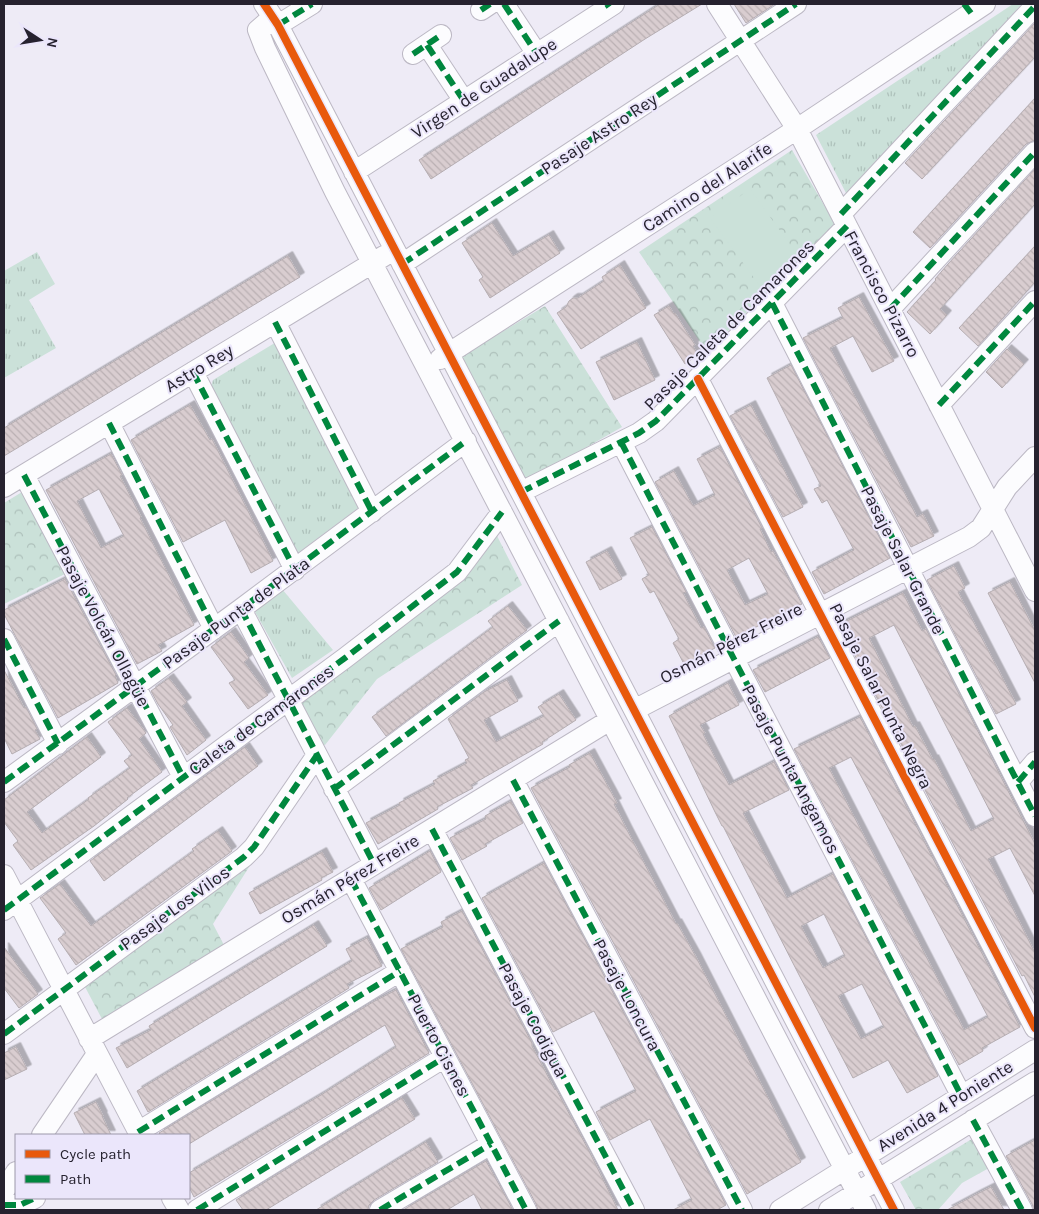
<svg xmlns="http://www.w3.org/2000/svg" width="1039" height="1214" viewBox="0 0 1039 1214" font-family="Karla,sans-serif">
<style>
.grass{fill:url(#grass-tufts)}
.park{fill:url(#park-crowns)}
.pitch{fill:#cbe1d9}
.building{fill:url(#building-back-hatch);stroke:#b5adb1;fill-rule:evenodd;filter:url(#shadow)}
.lines{fill:none;stroke-linecap:round;stroke-linejoin:round}
.minor-casing{stroke:#bcb8c4;stroke-width:22}
.minor{stroke:#fcfcfe;stroke-width:20}
.quiet{stroke:#00873e;stroke-width:6;stroke-dasharray:12 6;stroke-linecap:butt}
.cycleway-casing{stroke:#ebe6fb;stroke-width:11}
.cycleway{stroke:#e8590c;stroke-width:8}
.labels{text-anchor:middle;dominant-baseline:central;stroke-width:4;stroke-linejoin:round;paint-order:stroke}
.street-label{font-size:18px;fill:#26222f;stroke:#ebe6fb}
</style>
<defs>
<pattern id="grass-tufts" width="24" height="20" patternUnits="userSpaceOnUse" patternTransform="scale(1.25)"><rect width="24" height="20" fill="#cbe1d9"/><path d="M3 7l-1-3M5 7V3M7 7l1-3M15 17l-1-3M17 17v-4M19 17l1-3" fill="none" stroke="#aec1bb"/></pattern>
<pattern id="park-crowns" width="20" height="18" patternUnits="userSpaceOnUse" patternTransform="scale(1.25)"><rect width="20" height="18" fill="#cbe1d9"/><path d="M2 6a3 3 0 1 1 6 0M12 15a3 3 0 1 1 6 0" fill="none" stroke="#aec1bb"/></pattern>
<pattern id="building-back-hatch" width="6" height="6" patternUnits="userSpaceOnUse" patternTransform="scale(1.25)"><rect width="6" height="6" fill="#d9cdd0"/><path d="M-1 5l2 2M0 0l6 6M5-1l2 2" fill="none" stroke="#bab0b3"/></pattern>
<filter id="shadow"><feDropShadow dx="4.5" dy="-4.5" stdDeviation="0" flood-color="#0004"/></filter>
</defs>
<rect width="100%" height="100%" fill="#eeebf6"/>
<!-- grass -->
<path class="grass" d="M1013 4H1019L1021 5 847 195 816 135Z
M37 252 55 284 29 300 56 348 4 378V271Z
M278 341 361 506 298 553 211 387 213 380Z
M282 589 333 650 292 678 254 610Z"/>
<!-- park -->
<path class="park" d="M792 150 835 224 707 352 639 252Z
M545 306 622 427 524 483 460 357Z
M27 489 71 571 4 604V503Z
M493 528 522 585 377 679 325 745 321 744 299 704Z
M256 856 213 924 226 949 166 985 102 1019 84 985Z
M972 1139 989 1168 962 1183 938 1210H916L900 1182Z"/>
<!-- pitch -->
<path class="pitch" d="M750 189 799 257 760 286 710 218Z"/>
<!-- building -->
<path class="building" d="M660 4H702L645 39 431 179 419 160Z
M734 4H775L746 23Z
M1035 23V57L922 179 905 163Z
M1035 98V140L1026 144 930 248 913 232Z
M1035 169V204L940 309 947 315 930 334 907 312 936 280 935 279 948 264Z
M492 223 513 256 549 235 560 253 490 298 479 280 483 277 462 243Z
M1035 246V282L978 346 959 328Z
M288 256 300 277 4 456V428Z
M620 265 646 308 581 349 557 313 566 307 569 301 573 298H578L604 281 602 277Z
M859 297 894 361 872 372 853 336 830 348 917 517 923 514 934 536 911 547 803 338 843 318 838 308Z
M669 306 674 314 675 313 695 345 693 346 698 355 685 364 654 315Z
M637 342 655 380 614 400 596 362Z
M1007 349 1024 364 1002 388 986 372Z
M791 365 890 558 824 594 812 572 854 550 827 500 822 503 814 489 821 486 767 378Z
M190 405 210 440 212 439 273 561 251 573 225 520 183 542 131 440Z
M751 405 803 507 783 517 730 416Z
M720 447 762 528 760 529 771 552 773 551 802 604 736 637 655 482 674 471 693 506 715 495 697 459ZM749 558 768 594 745 605 727 570Z
M111 454 122 475 120 476 141 517 140 518 194 625 158 645 162 651 137 664 46 490ZM99 489 124 536 101 548 77 501Z
M652 527 686 592 683 593 701 628 704 627 715 648 684 664 673 643 679 639 654 591 650 593 642 579 649 575 630 538Z
M607 551 622 579 600 590 586 562Z
M954 566 965 588 958 592 1016 704 996 714 927 580Z
M65 579 116 675 115 676 118 683 58 718 4 614V610Z
M1010 582 1035 631V683L988 593Z
M903 593 922 631 926 629 1035 844V896L1010 848 988 859 1035 953V997L1024 975 1022 976 839 625ZM894 625 994 819 971 831 934 759 933 760 915 726 913 727 869 638Z
M508 606 527 630 386 736 372 717 493 627 488 621Z
M231 632 249 658 244 662 268 695 248 709 229 683 235 680 211 647Z
M818 637 830 658 765 692 753 670Z
M4 670 24 708 26 707 37 729 35 730 40 739 12 754 4 738Z
M169 678 187 702 182 706 206 740 187 755 170 727 173 725 158 704 151 691Z
M507 680 518 701 484 720 496 742 544 716 538 707 559 694 576 720 542 742 543 744 471 785 473 788 437 807 438 809 378 844 366 823 400 805 399 803 435 784 433 781 467 763 465 760 469 758 448 719 484 692Z
M728 683 739 705 700 725 705 733 703 734 729 785 774 762 789 790 743 813 787 898 833 874 938 1076 907 1093 888 1060 853 1078 798 973 723 826H722L715 812 669 716ZM824 914 845 956 823 968 801 926ZM862 984 884 1027 861 1039 838 996Z
M127 708 146 733 139 739 162 772 127 798 128 799 94 826 31 870 13 845 18 841 4 822V800L87 737 101 757 27 812 42 833 89 799 88 798 130 768 124 761 132 755 108 722Z
M860 717 1020 1027 982 1048 983 1051 959 1065 794 749ZM851 757 988 1017 964 1030 829 768Z
M245 747 258 766 104 881 90 861Z
M590 753 617 803 614 804 627 830 676 924 677 923 696 957 801 1162 747 1194 531 788 570 767 569 765Z
M510 802H511L523 823 485 844 487 846 462 860 450 838 486 819 485 816Z
M218 831 232 851 76 965 58 939 66 933 40 898 60 884 91 926 194 851 192 849Z
M430 851 441 872 381 910 369 888Z
M322 852 333 872 321 878 322 880 260 914 249 893Z
M544 863 726 1205 717 1210H673L692 1200 650 1119 610 1140 596 1112 636 1091 594 1011 553 1032 482 898Z
M462 911 532 1043V1046L555 1090 556 1089 589 1151 618 1210H538L536 1204 401 949 443 927 441 922Z
M314 925 327 946 127 1068 116 1048 151 1030 149 1026Z
M367 938 382 966 347 984 349 988 148 1112 137 1091 352 961 346 949Z
M4 947 38 994 19 1008 4 988Z
M396 990 429 1053 194 1197 189 1187V1173L321 1095 396 1047 385 1025 189 1144V1135H161L159 1133 373 1002Z
M16 1047 27 1069 4 1080V1053Z
M402 1098 415 1119 266 1210H243L236 1200Z
M96 1102 103 1116H102L111 1135H85L74 1113Z
M1035 1140V1210H1034L1032 1204 1006 1156Z
M426 1142 438 1162 374 1200 369 1205 368 1210H316Z
M486 1161 513 1210H482L474 1194 447 1210H403Z
M991 1187 1004 1210H947L977 1194Z"/>
<g class="lines">
<defs>
<path id="minor" d="M264 4 278 25 894 1210
M504 4 537 54
M717 4 797 129 1035 591
M481 10 490 4
M278 25 266 23 258 30 265 48 335 192 866 1210
M278 25 312 4
M427 45 464 101
M413 54 441 35
M354 172 614 4
M841 214 1035 6
M402 264 796 4
M772 303 1035 816
M890 309 1035 152
M275 322 372 512
M440 359 797 129 985 4
M193 372 295 570
M698 379 1035 1028
M939 405 1035 301
M109 423 214 629
M621 442 961 1095
M24 475 183 777
M4 487 384 256
M521 492 639 433 656 421 847 226
M241 609 374 864
M4 639 58 744
M634 710 969 537 981 528 1007 487 1035 457
M513 780 742 1210
M4 782 241 609 466 441
M1018 782 1035 762
M334 789 559 621
M432 829 634 1210
M4 875 140 1135
M351 879 526 1210
M4 910 345 658 457 572 502 512
M4 1034 244 857 254 847 317 755
M89 1039 610 720
M973 1120 1022 1210
M138 1132 400 971
M42 1135 97 1054
M4 1191 16 1172
M172 1198 179 1210
M4 1205H20L35 1198
M197 1210 445 1057
M380 1210 491 1144
M780 1210 1035 1050
M829 1210 1035 1082"/>
</defs>
<!-- minor casing -->
<use href="#minor" class="minor-casing"/>
<!-- minor -->
<use href="#minor" class="minor"/>
<!-- quiet -->
<path class="quiet" d="M504 4 537 54
M607 4 609 7
M964 4 971 13
M481 10 490 4
M278 25 312 4
M427 45 464 101
M413 54 441 35
M841 214 1035 6
M402 264 796 4
M772 303 1035 816
M890 309 1035 152
M275 322 372 512
M193 372 295 570
M939 405 1035 301
M109 423 214 629
M621 442 961 1095
M24 475 183 777
M521 492 639 433 656 421 847 226
M241 609 374 864
M4 639 58 744
M513 780 742 1210
M4 782 241 609 466 441
M1018 782 1035 762
M334 789 559 621
M432 829 634 1210
M351 879 526 1210
M4 910 345 658 457 572 502 512
M4 1034 244 857 254 847 317 755
M973 1120 1022 1210
M138 1132 400 971
M4 1205H20L35 1198
M197 1210 445 1057
M380 1210 491 1144"/>
<defs>
<path id="cycleway" d="M264 4 278 25 894 1210
M698 379 1035 1028"/>
</defs>
<!-- cycleway casing -->
<use href="#cycleway" class="cycleway-casing"/>
<!-- cycleway -->
<use href="#cycleway" class="cycleway"/>
</g>
<g class="labels">
<!-- street labels -->
<g class="street-label">
<text transform="translate(484 88) rotate(-33)">Virgen de Guadalupe</text>
<text transform="translate(599 134) rotate(-33)">Pasaje Astro Rey</text>
<text transform="translate(707 187) rotate(-33)">Camino del Alarife</text>
<text transform="translate(882 294) rotate(62)">Francisco Pizarro</text>
<text transform="translate(729 325) rotate(-45)">Pasaje Caleta de Camarones</text>
<text transform="translate(199 368) rotate(-31)">Astro Rey</text>
<text transform="translate(903 560) rotate(63)">Pasaje Salar Grande</text>
<text transform="translate(236 613) rotate(-36)">Pasaje Punta de Plata</text>
<text transform="translate(103 626) rotate(62)">Pasaje Volcán Ollagüe</text>
<text transform="translate(731 643) rotate(-27)">Osmán Pérez Freire</text>
<text transform="translate(881 696) rotate(63)">Pasaje Salar Punta Negra</text>
<text transform="translate(261 720) rotate(-36)">Caleta de Camarones</text>
<text transform="translate(791 769) rotate(62)">Pasaje Punta Angamos</text>
<text transform="translate(350 879) rotate(-31)">Osmán Pérez Freire</text>
<text transform="translate(175 908) rotate(-36)">Pasaje Los Vilos</text>
<text transform="translate(627 995) rotate(62)">Pasaje Loncura</text>
<text transform="translate(533 1020) rotate(62)">Pasaje Codigua</text>
<text transform="translate(439 1045) rotate(62)">Puerto Cisnes</text>
<text transform="translate(945 1106) rotate(-32)">Avenida 4 Poniente</text>
</g>
</g>
<!-- border -->
<rect width="1039" height="1214" fill="none" stroke="#26222f" stroke-width="10"/>
<!-- legend -->
<rect x="15" y="1134" width="175" height="65" fill="#ebe6fb" stroke="#9c98a9"/>
<rect x="25" y="1150" width="25" height="8" fill="#e8590c" stroke="#9c98a9"/>
<text x="60" y="1159" font-size="15" fill="#26222f">Cycle path</text>
<rect x="25" y="1175" width="25" height="8" fill="#00873e" stroke="#9c98a9"/>
<text x="60" y="1184" font-size="15" fill="#26222f">Path</text>
<!-- north arrow -->
<g transform="translate(40 40) rotate(102)" stroke="#ebe6fb" stroke-width="4" paint-order="stroke">
<path d="M0-4L9 19L0 12L-9 19Z" fill="#26222f"/>
<text y="-8" font-size="14" font-weight="bold" text-anchor="middle" fill="#26222f">N</text>
</g>
</svg>
